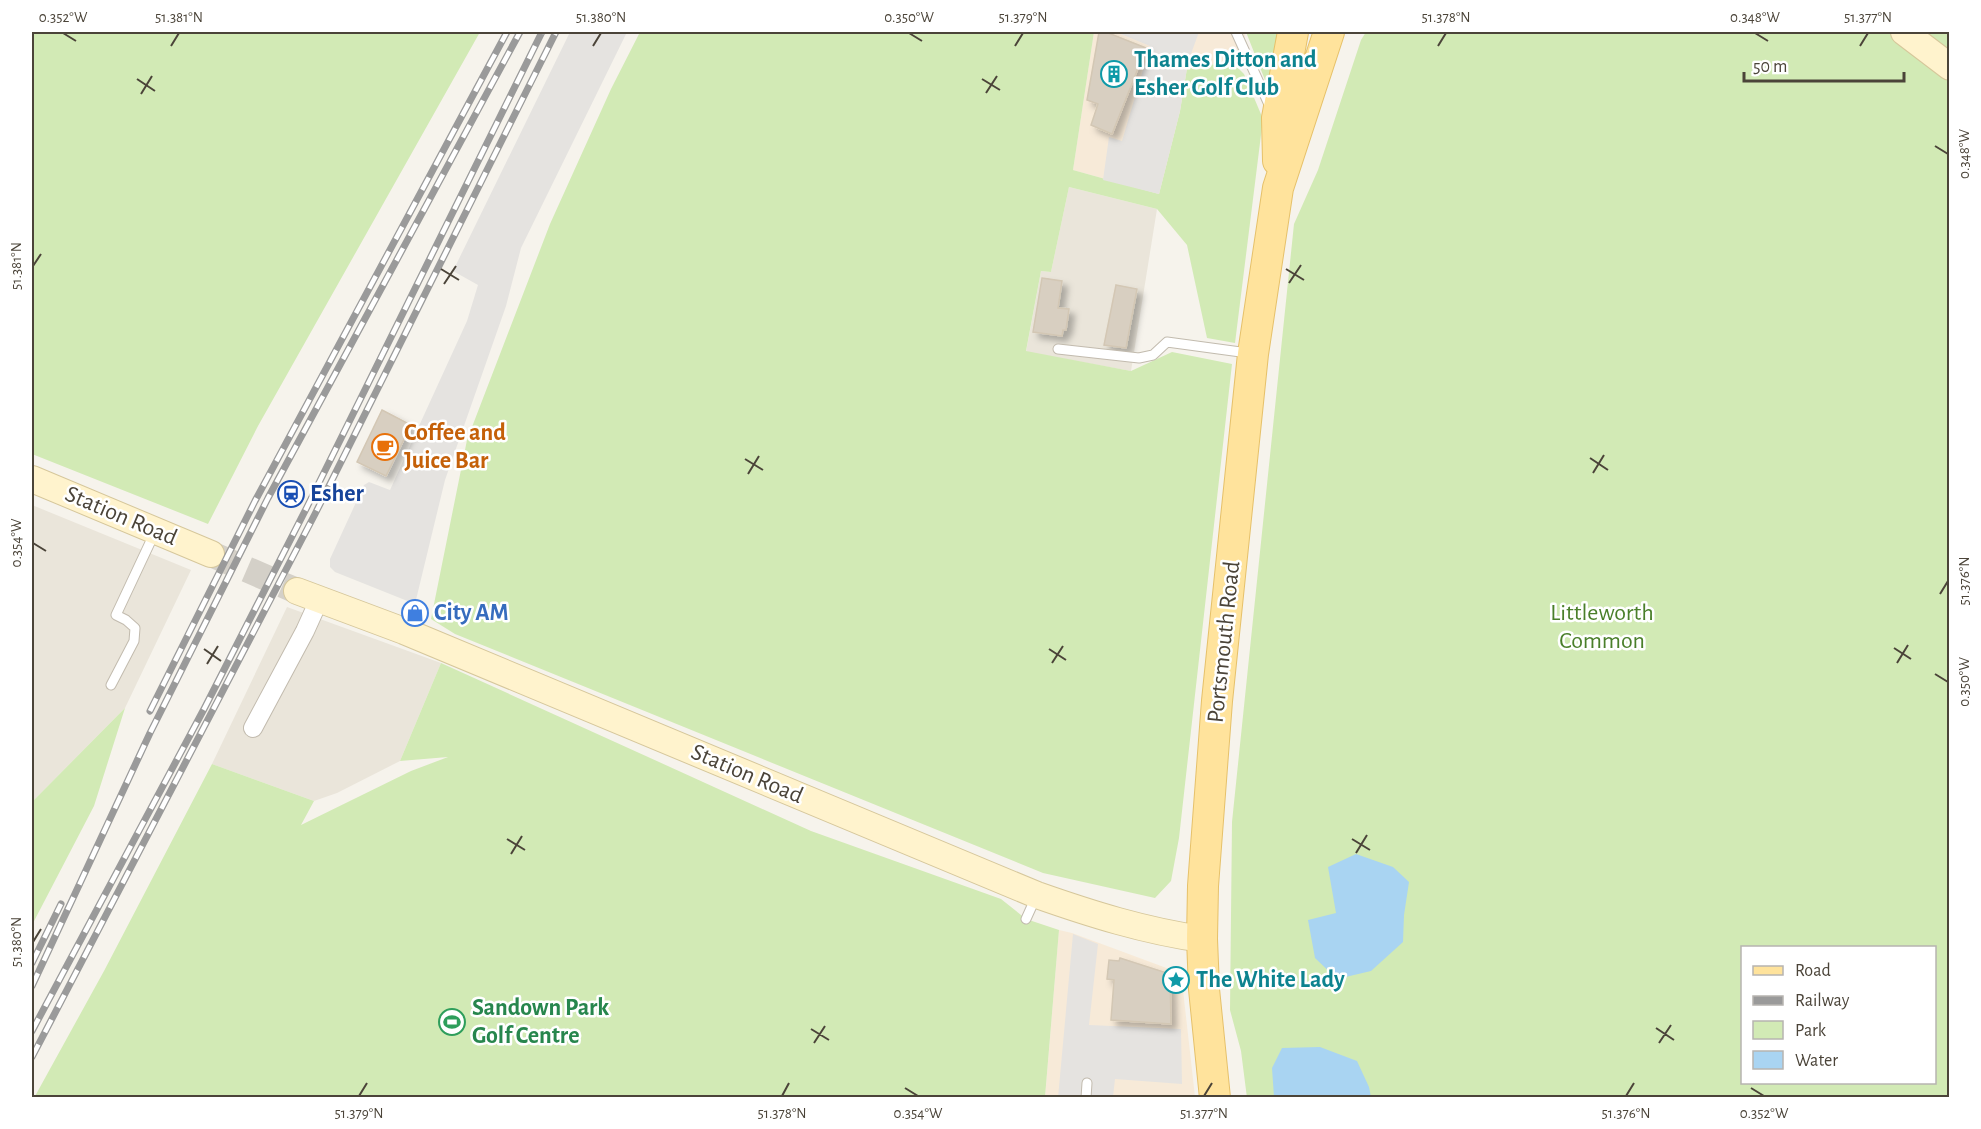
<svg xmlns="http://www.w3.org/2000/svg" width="1981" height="1129" viewBox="0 0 1981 1129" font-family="'Alegreya Sans',sans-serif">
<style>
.residential{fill:#eae5da}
.commercial{fill:#f7ead8}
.green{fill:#d2eab5;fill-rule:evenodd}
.parking{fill:#e5e3e0}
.water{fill:#a9d4f2}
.building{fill:#d8cfc1;stroke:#d3c7b4;stroke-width:1.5;filter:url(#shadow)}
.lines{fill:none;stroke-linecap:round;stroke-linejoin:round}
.secondary-tunnel{stroke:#d4d0c8;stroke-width:26;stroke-dasharray:26 13;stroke-linecap:butt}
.lane-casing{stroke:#c2bbae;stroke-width:11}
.street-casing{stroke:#c2bbae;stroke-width:20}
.secondary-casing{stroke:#d6c79b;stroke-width:28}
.primary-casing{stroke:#e6c16a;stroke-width:32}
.lane{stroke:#fff;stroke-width:9}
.street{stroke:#fff;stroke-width:18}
.secondary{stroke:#fff3cd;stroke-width:26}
.primary{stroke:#ffe39c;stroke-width:30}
.rail-casing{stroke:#9a9a9a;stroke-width:7}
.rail{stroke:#fff;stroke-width:4.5;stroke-dasharray:14;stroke-linecap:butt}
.ticks{fill:none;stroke:#4b4439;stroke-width:2}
.labels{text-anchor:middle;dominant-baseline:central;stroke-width:5;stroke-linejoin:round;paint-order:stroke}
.culture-label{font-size:24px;font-weight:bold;fill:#0d838f;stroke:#fff;text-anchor:start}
.food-label{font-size:24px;font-weight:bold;fill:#c56008;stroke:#fff;text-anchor:start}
.transit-label{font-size:24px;font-weight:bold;fill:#164399;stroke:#fff;text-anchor:start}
.street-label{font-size:24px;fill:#4b4439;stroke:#fff}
.shop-label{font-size:24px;font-weight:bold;fill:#366cbe;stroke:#fff;text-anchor:start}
.park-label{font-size:24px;fill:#4a7f2a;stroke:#fff}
.leisure-label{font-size:24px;font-weight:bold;fill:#27864d;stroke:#fff;text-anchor:start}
.neatline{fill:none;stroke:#4b4439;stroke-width:2}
.ticks-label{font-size:15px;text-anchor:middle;fill:#4b4439}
</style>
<defs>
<filter id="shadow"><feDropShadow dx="5.5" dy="5.5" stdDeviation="3" flood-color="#0004"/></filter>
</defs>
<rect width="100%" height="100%" fill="#f6f3ec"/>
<!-- residential -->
<path class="residential" d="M1069 187 1157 209 1131 371 1026 352 1041 271 1051 272Z
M32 505 191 570 125 708 32 802Z
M287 607 441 663 400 761 337 793 314 801 212 764Z"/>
<!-- commercial -->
<path class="commercial" d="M1094 32H1246L1237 67 1188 62 1180 111 1159 194 1073 170Z
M1059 930 1072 933 1172 970 1182 981 1195 1097 1045 1098Z"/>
<!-- green -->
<path class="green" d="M32 32H480L258 426 208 524 32 454Z
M640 32H1094L1073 170 1159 194 1180 111 1188 62 1237 67 1244 74 1263 119 1235 343 1207 338 1187 245 1157 209 1069 187 1051 272 1041 271 1026 351 1131 371 1172 352 1232 364 1179 838 1171 881 1155 898 1043 873 455 634 431 619 467 440 550 224 611 89Z
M1246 32H1278L1271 78 1265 80Z
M1366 32H1949V1097L1247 1098 1241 1051 1230 1010 1232 822 1294 224 1318 170 1361 40ZM1742 948H1934V1082H1742Z
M441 663 811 831 1001 899 1026 919 1059 930 1045 1097 34 1098 104 971 212 764 314 801 301 825 411 771 448 757 400 761Z
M125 708 94 806 32 925V802Z"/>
<!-- parking -->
<path class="parking" d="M570 32H627L521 248 506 306 445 480 415 604 335 572 330 567V559L364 485 369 482 390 490 424 415 467 321 478 285 453 271Z
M1116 32H1199L1188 62 1180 111 1159 194 1103 180 1109 137 1122 141 1150 46Z
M1073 934 1098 944 1089 1025 1181 1029 1182 1084 1115 1079 1113 1097 1058 1098Z"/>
<!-- water -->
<path class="water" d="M1356 854 1393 867 1409 882 1404 915 1403 942 1371 971 1337 979 1315 958 1308 920 1336 913 1328 867Z
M1320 1047 1357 1061 1369 1087 1371 1097H1274L1272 1068 1282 1048Z"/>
<!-- building -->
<path class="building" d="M1099 32H1106L1146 48 1112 134 1091 125 1098 104 1087 100Z
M1042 278 1062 281 1058 308 1069 309 1066 330H1063L1062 336 1033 332Z
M1116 285 1137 289 1126 348 1104 345Z
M382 410 411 425 386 476 357 462Z
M1120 958 1170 974 1171 1024 1111 1020 1114 980 1107 979 1109 960 1119 961Z"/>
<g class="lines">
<!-- secondary-tunnel -->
<path class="secondary-tunnel" d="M211 554 297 591"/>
<defs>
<path id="lane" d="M1236 32 1271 109
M1058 349 1139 358 1153 355 1167 342 1248 353
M111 685 134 641 135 628 126 620 116 615 155 532
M1026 919 1036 897
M1086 1098 1087 1083"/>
<path id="street" d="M253 728 305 631 319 600"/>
<path id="secondary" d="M1904 32 1950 67
M32 479 211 554
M297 591 404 631 1037 895C1091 914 1145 931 1202 939"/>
<path id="primary" d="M1278 161 1277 118 1293 32
M1215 1098 1204 989 1202 939 1203 886 1217 701 1253 354 1278 188 1329 32"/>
</defs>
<!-- lane casing -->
<use href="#lane" class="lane-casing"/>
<!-- street casing -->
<use href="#street" class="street-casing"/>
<!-- secondary casing -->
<use href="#secondary" class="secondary-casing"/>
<!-- primary casing -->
<use href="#primary" class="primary-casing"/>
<!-- lane -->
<use href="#lane" class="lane"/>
<!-- street -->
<use href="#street" class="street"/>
<!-- secondary -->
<use href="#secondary" class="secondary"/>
<!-- primary -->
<use href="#primary" class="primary"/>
<defs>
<path id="rail" d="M150 711 255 501 507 32
M32 963 61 904
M32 986 150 733 268 498 520 32
M32 1031 204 709 306 509 542 32
M32 1057 315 514 556 32"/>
</defs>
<!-- rail casing -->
<use href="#rail" class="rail-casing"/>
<!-- rail -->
<use href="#rail" class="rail"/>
</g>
<!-- ticks -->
<path class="ticks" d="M63 33 76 41M909 33 922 41M1755 33 1768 41M171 46 179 33M593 46 601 33M1015 46 1023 33M1438 46 1446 33M1860 46 1868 33M137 79 155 91M982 79 1000 90M986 93 997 76M141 94 152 76M1935 146 1948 154M33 266 41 254M441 269 459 280M1286 269 1304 280M1289 283 1301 265M444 284 456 266M1590 458 1608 470M745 459 763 470M1593 473 1604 455M748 474 759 456M33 543 46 551M1940 594 1948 581M1894 648 1911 659M204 649 221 661M1049 649 1066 660M1052 663 1063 646M1897 663 1908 645M207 664 218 646M1935 674 1948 682M507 839 525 850M1352 839 1370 850M1356 853 1367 835M511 854 522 836M33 942 41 929M1656 1028 1674 1040M811 1029 829 1040M814 1043 825 1026M1659 1043 1671 1025M905 1088 918 1096M1751 1088 1764 1096M359 1096 367 1083M782 1096 789 1083M1204 1096 1212 1083M1626 1096 1634 1083"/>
<!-- icons -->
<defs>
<symbol id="building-ring" viewBox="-11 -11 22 22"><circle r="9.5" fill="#fff" stroke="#0f9aa8" stroke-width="1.5"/><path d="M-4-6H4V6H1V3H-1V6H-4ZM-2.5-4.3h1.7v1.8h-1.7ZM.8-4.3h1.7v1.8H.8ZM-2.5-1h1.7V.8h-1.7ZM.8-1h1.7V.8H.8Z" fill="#0f9aa8"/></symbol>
<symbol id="cafe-ring" viewBox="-11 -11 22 22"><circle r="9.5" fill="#fff" stroke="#e8710a" stroke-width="1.5"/><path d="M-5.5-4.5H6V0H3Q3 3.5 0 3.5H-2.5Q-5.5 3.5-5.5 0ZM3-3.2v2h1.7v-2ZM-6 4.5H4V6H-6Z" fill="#e8710a"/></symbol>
<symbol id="station-ring" viewBox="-11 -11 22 22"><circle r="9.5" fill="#fff" stroke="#1a4fb4" stroke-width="1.5"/><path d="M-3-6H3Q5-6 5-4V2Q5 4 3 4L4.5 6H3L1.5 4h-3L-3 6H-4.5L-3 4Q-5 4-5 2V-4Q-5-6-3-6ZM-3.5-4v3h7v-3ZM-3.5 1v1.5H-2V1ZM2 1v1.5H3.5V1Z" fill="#1a4fb4"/></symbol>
<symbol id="shop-ring" viewBox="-11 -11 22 22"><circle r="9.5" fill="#fff" stroke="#3f7fe0" stroke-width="1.5"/><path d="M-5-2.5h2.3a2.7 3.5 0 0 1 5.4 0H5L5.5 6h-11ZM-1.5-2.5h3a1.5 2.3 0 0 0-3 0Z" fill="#3f7fe0"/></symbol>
<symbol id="sight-ring" viewBox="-11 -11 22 22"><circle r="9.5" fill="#fff" stroke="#0f9aa8" stroke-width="1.5"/><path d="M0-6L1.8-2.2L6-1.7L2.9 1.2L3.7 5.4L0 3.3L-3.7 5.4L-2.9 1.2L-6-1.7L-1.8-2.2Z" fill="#0f9aa8"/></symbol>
<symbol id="stadium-ring" viewBox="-11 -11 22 22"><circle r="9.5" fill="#fff" stroke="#2e9e5b" stroke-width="1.5"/><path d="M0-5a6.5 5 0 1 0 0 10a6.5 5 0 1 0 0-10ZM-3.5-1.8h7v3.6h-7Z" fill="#2e9e5b"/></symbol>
</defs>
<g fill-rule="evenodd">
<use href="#building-ring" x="1099" y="59" width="30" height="30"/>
<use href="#cafe-ring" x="370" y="432" width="30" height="30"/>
<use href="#station-ring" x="276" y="479" width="30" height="30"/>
<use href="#shop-ring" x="400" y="598" width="30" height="30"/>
<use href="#sight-ring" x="1161" y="965" width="30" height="30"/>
<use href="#stadium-ring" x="437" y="1007" width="30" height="30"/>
</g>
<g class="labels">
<!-- culture labels -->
<g class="culture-label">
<text x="1134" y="60">Thames Ditton and<tspan x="1134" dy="28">Esher Golf Club</tspan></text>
<text x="1196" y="980">The White Lady</text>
</g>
<!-- food labels -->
<g class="food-label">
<text x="404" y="433">Coffee and<tspan x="404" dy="28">Juice Bar</tspan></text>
</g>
<!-- transit labels -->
<g class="transit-label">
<text x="310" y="494">Esher</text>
</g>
<!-- street labels -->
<g class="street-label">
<text transform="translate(121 516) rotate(23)">Station Road</text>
<text transform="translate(1224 642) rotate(-84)">Portsmouth Road</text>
<text transform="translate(747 774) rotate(23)">Station Road</text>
</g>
<!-- shop labels -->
<g class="shop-label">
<text x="434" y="613">City AM</text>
</g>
<!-- park labels -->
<g class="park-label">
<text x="1602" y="613">Littleworth<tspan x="1602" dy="28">Common</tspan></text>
</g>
<!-- leisure labels -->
<g class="leisure-label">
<text x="472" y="1008">Sandown Park<tspan x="472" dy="28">Golf Centre</tspan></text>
</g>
</g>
<!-- border -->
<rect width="1981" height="1129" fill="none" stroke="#ffffff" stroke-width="66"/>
<!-- legend -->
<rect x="1741" y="946" width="195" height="138" fill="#ffffff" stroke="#b7b4b0" stroke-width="1.5"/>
<rect x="1753" y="966" width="30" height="9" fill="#ffe39c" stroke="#b7b4b0" stroke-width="1.5"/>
<text x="1795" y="976" font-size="18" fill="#4b4439">Road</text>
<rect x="1753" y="996" width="30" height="9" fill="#9a9a9a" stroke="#b7b4b0" stroke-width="1.5"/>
<text x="1795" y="1006" font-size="18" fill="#4b4439">Railway</text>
<rect x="1753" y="1021" width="30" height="18" fill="#d2eab5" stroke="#b7b4b0" stroke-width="1.5"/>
<text x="1795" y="1036" font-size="18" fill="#4b4439">Park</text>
<rect x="1753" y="1051" width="30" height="18" fill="#a9d4f2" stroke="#b7b4b0" stroke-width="1.5"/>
<text x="1795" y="1066" font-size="18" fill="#4b4439">Water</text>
<!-- scale -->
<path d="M1744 72v9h160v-9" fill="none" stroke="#4b4439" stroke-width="3"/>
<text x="1753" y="72" font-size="18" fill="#4b4439" stroke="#ffffff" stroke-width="4.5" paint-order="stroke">50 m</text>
<rect x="33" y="33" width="1915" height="1063" class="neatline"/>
<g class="ticks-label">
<text x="63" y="22">0.352°W</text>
<text x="179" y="22">51.381°N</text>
<text x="601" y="22">51.380°N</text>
<text x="909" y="22">0.350°W</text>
<text x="1023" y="22">51.379°N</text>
<text x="1446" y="22">51.378°N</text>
<text x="1755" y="22">0.348°W</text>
<text x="1868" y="22">51.377°N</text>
<text transform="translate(1964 154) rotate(-90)" y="5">0.348°W</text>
<text transform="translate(16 266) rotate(-90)" y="5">51.381°N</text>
<text transform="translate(16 543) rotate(-90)" y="5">0.354°W</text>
<text transform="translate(1964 581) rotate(-90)" y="5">51.376°N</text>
<text transform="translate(1964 682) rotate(-90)" y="5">0.350°W</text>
<text transform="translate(16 942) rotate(-90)" y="5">51.380°N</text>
<text x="359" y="1118">51.379°N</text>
<text x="782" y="1118">51.378°N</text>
<text x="918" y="1118">0.354°W</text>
<text x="1204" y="1118">51.377°N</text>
<text x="1626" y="1118">51.376°N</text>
<text x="1764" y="1118">0.352°W</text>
</g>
</svg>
